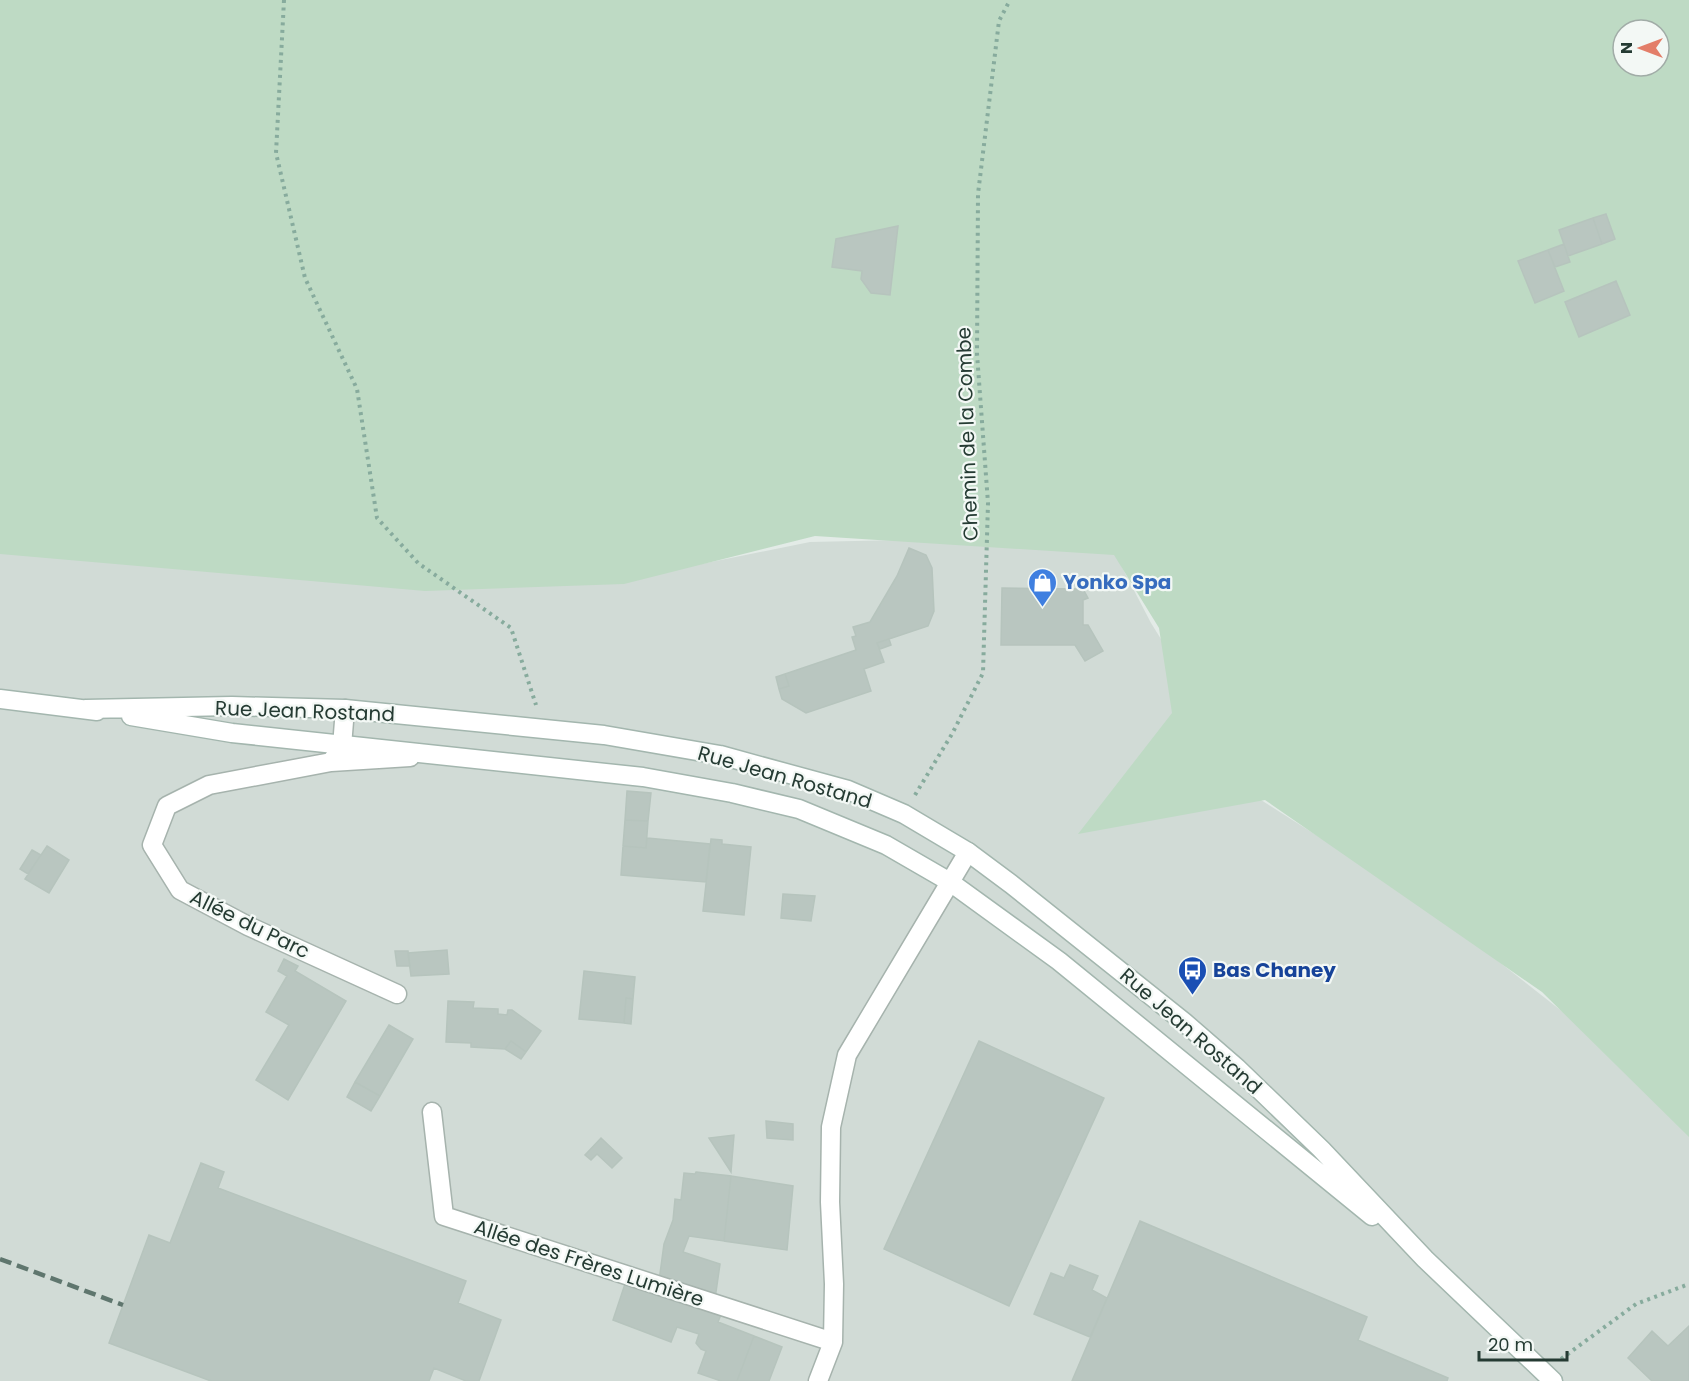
<svg xmlns="http://www.w3.org/2000/svg" width="1689" height="1381" viewBox="0 0 1689 1381" font-family="Poppins,sans-serif">
<style>
.built{fill:#d1dbd6}
.green{fill:#bedac4;fill-rule:evenodd}
.building{fill:#b9c6c0;stroke:#b6c4bd;stroke-width:1.5}
.lines{fill:none;stroke-linecap:round;stroke-linejoin:round}
.street-casing{stroke:#a6b3ad;stroke-width:21}
.secondary-casing{stroke:#a3b6ae;stroke-width:21}
.path{stroke:#87ab9d;stroke-width:4;stroke-dasharray:3 4.5;stroke-linecap:butt}
.street{stroke:#fff;stroke-width:18}
.secondary{stroke:#fff;stroke-width:18}
.rail{stroke:#5f766e;stroke-width:4.5;stroke-dasharray:12 6;stroke-linecap:butt}
.labels{text-anchor:middle;dominant-baseline:central;stroke-width:4.5;stroke-linejoin:round;paint-order:stroke}
.street-label{font-size:20px;fill:#253b33;stroke:#f3f8f5}
.shop-label{font-size:20px;font-weight:bold;fill:#366cbe;stroke:#f3f8f5;text-anchor:start}
.transit-label{font-size:20px;font-weight:bold;fill:#164399;stroke:#f3f8f5;text-anchor:start}
</style>
<rect width="100%" height="100%" fill="#e3ebe7"/>
<!-- built -->
<path class="built" d="M945 539 1113 550 1151 623 1261 800 1429 907 1642 1074 1689 1121V1381H0V548L617 581 810 542Z"/>
<!-- green -->
<path class="green" d="M0 0H1689V1137L1542 992 1265 800 1078 834 1172 713 1159 628 1114 555 815 536 624 584 425 591 0 554ZM1623 30H1659V66H1623Z"/>
<!-- building -->
<path class="building" d="M1606 214 1615 239 1602 244 1593 218Z
M1593 218 1602 244 1568 256 1559 230Z
M898 226 890 295 871 293 861 279 862 271 832 267 836 239Z
M1564 244 1570 262 1555 267 1548 250Z
M1548 250 1564 291 1535 303 1518 261Z
M1616 281 1630 315 1579 337 1565 302Z
M909 548 926 555 932 568 934 611 928 626 877 643 884 662 864 669 871 691 806 713 782 699 779 689 789 686 785 674 856 650 852 637 856 636 853 627 870 622 897 576Z
M1002 588 1083 589 1088 598 1083 600V625H1088L1103 651 1085 661 1075 645H1001Z
M889 639 891 645 880 649 877 643Z
M785 674 789 686 779 689 776 677Z
M627 791 651 793 648 821 625 820Z
M625 820 648 821 646 848 623 846Z
M647 838 710 844 706 882 621 875 623 846 646 848Z
M711 839 722 840V844L751 847 744 915 703 911Z
M47 846 69 860 49 893 25 879Z
M32 850 41 855 28 874 20 869Z
M783 894 815 896 811 921 781 918Z
M447 950 449 974 411 976 408 953Z
M395 951H408L410 966H397Z
M284 959 298 966 295 971 346 1001 288 1100 256 1080 289 1025 266 1012 287 976 278 971Z
M584 971 635 977 633 999 626 998 624 1023 579 1019Z
M626 998 633 999 631 1024 624 1023Z
M448 1001 474 1002 473 1008 498 1009V1014L507 1015 508 1010H512L541 1031 526 1052 511 1041 505 1049 471 1047V1043L446 1042Z
M389 1025 413 1039 380 1096 355 1082Z
M511 1041 526 1052 521 1059 505 1049Z
M979 1041 1104 1098 1009 1306 884 1249Z
M355 1082 380 1096 371 1111 347 1097Z
M766 1121 793 1124V1140L767 1138Z
M734 1135 731 1172 709 1138Z
M601 1138 622 1158 612 1168 597 1154 591 1160 585 1155Z
M201 1163 224 1172 218 1188 466 1281 458 1303 501 1320 479 1381H466L434 1368 429 1381H211L109 1343 149 1235 170 1243Z
M696 1172 731 1176 724 1241 689 1236 683 1252 720 1264 715 1299 659 1281 664 1244 673 1220 675 1199 681 1200 684 1173 695 1174Z
M731 1176 793 1186 787 1250 724 1241Z
M1140 1221 1367 1317 1358 1340 1448 1378 1447 1381H1072Z
M1070 1265 1098 1276 1092 1290 1107 1298 1090 1337 1034 1314 1051 1273 1064 1278Z
M626 1281 722 1312 718 1322 754 1336 737 1381H721L698 1373 706 1351 701 1349 696 1343 699 1334 677 1327 671 1342 613 1320Z
M1689 1326V1381H1652L1628 1358 1652 1331 1668 1346Z
M754 1336 782 1347 769 1381H737Z"/>
<g class="lines">
<defs>
<path id="street" d="M345 709 342 746 331 762 209 785 167 806 152 845 180 890 248 926 397 994
M331 762 410 757
M432 1112 444 1216 833 1342
M818 1381 833 1342 834 1284 830 1202 831 1127 847 1055 968 852"/>
<path id="secondary" d="M0 699 97 711
M86 709 232 706 345 709 604 735 720 755 848 790 904 814 968 852 1011 884 1184 1022 1237 1068 1321 1149 1425 1259 1553 1381
M131 716 232 733 643 777 732 793 799 809 886 845 950 882 1059 961 1372 1216"/>
</defs>
<!-- street casing -->
<use href="#street" class="street-casing"/>
<!-- secondary casing -->
<use href="#secondary" class="secondary-casing"/>
<!-- path -->
<path class="path" d="M284 0 276 153 305 278 357 389 377 518 418 563 511 628 536 705
M915 795 952 734 983 673 988 503 977 354 978 194 999 21 1010 0
M1561 1359 1636 1304 1689 1284"/>
<!-- street -->
<use href="#street" class="street"/>
<!-- secondary -->
<use href="#secondary" class="secondary"/>
<!-- rail -->
<path class="rail" d="M0 1259 123 1305"/>
</g>
<!-- icons -->
<defs>
<symbol id="shop-pin" viewBox="-11 -11 22 30"><path d="M0 17L-7.5 6A9.5 9.5 0 1 1 7.5 6Z" fill="#3f7fe0" stroke="#f3f8f5"/><path d="M-5-2.5h2.3a2.7 3.5 0 0 1 5.4 0H5L5.5 6h-11ZM-1.5-2.5h3a1.5 2.3 0 0 0-3 0Z" fill="#fff"/></symbol>
<symbol id="bus-pin" viewBox="-11 -11 22 30"><path d="M0 17L-7.5 6A9.5 9.5 0 1 1 7.5 6Z" fill="#1a4fb4" stroke="#f3f8f5"/><path d="M-5-6H5V4H4V6H2V4H-2V6H-4V4H-5ZM-3.5-4V0h7V-4ZM-3.5 1.2v1.5H-2V1.2ZM2 1.2v1.5H3.5V1.2Z" fill="#fff"/></symbol>
</defs>
<g fill-rule="evenodd">
<use href="#shop-pin" x="1026" y="566" width="33" height="45"/>
<use href="#bus-pin" x="1176" y="954" width="33" height="45"/>
</g>
<g class="labels">
<!-- street labels -->
<g class="street-label">
<text transform="translate(967 434) rotate(-92)">Chemin de la Combe</text>
<text transform="translate(305 711) rotate(2)">Rue Jean Rostand</text>
<text transform="translate(785 777) rotate(16)">Rue Jean Rostand</text>
<text transform="translate(250 924) rotate(26)">Allée du Parc</text>
<text transform="translate(1191 1031) rotate(41)">Rue Jean Rostand</text>
<text transform="translate(589 1263) rotate(18)">Allée des Frères Lumière</text>
</g>
<!-- shop labels -->
<g class="shop-label">
<text x="1063" y="582">Yonko Spa</text>
</g>
<!-- transit labels -->
<g class="transit-label">
<text x="1213" y="970">Bas Chaney</text>
</g>
</g>
<!-- north arrow -->
<g transform="translate(1641 48) rotate(270)"><circle r="28" fill="#f3f8f5" stroke="#a1aca7" stroke-width="1.5"/>
<path d="M0-4.5L10 22L0 15L-10 22Z" fill="#e37e69"/>
<text y="-9" font-size="16" font-weight="bold" text-anchor="middle" fill="#253b33">N</text>
</g>
<!-- scale -->
<path d="M1479 1351v9h88v-9" fill="none" stroke="#253b33" stroke-width="3"/>
<text x="1488" y="1351" font-size="18" fill="#253b33" stroke="#f3f8f5" stroke-width="4.5" paint-order="stroke">20 m</text>
</svg>
